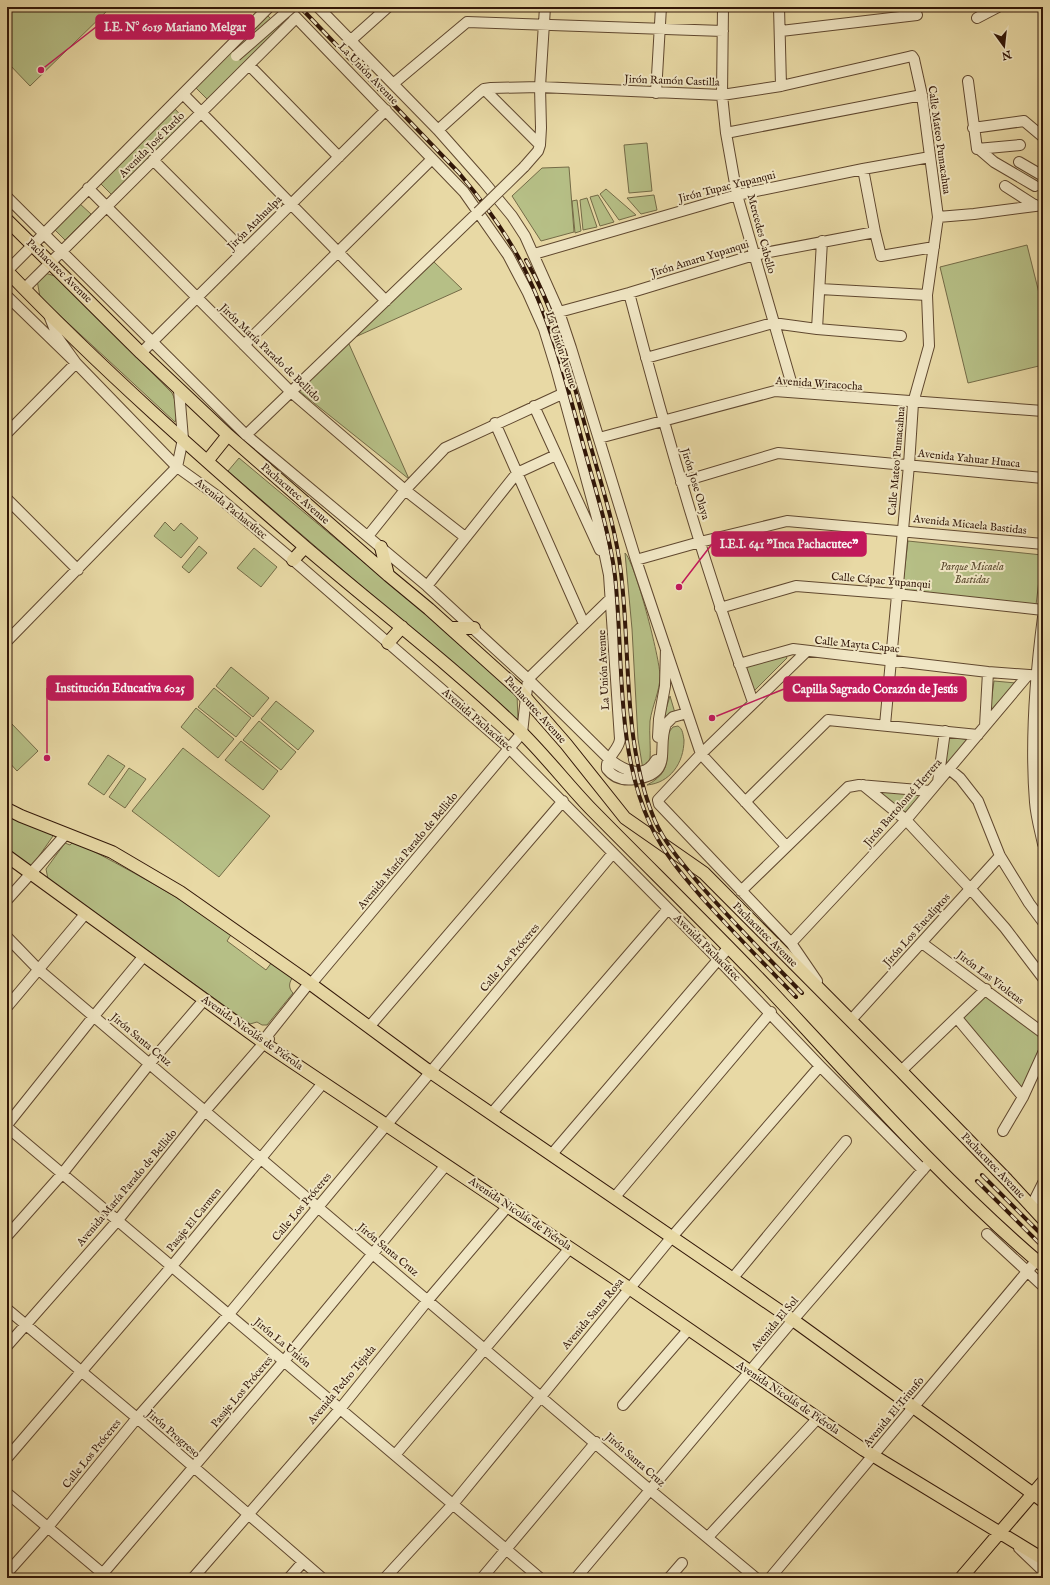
<svg xmlns="http://www.w3.org/2000/svg" width="1050" height="1585" viewBox="0 0 1050 1585" font-family="'IM FELL English',serif">
<style>
.green{fill:#b6bf86;stroke:#746b47}
.lines{fill:none;stroke-linecap:round;stroke-linejoin:round}
.minor-casing{stroke:#60482f;stroke-width:12}
.major-casing{stroke:#321708;stroke-width:14}
.minor{stroke:#f0e6c4;stroke-width:10}
.major{stroke:#e8d9a5;stroke-width:12}
.rail-casing{stroke:#321708;stroke-width:4}
.rail{stroke:#f0e6c4;stroke-width:2.5;stroke-dasharray:8;stroke-linecap:butt}
.minor-bridge-casing{stroke:#60482f;stroke-width:12;stroke-linecap:butt}
.minor-bridge{stroke:#f0e6c4;stroke-width:10}
.labels{text-anchor:middle;dominant-baseline:central;stroke-width:4;stroke-linejoin:round;paint-order:stroke}
.street-label{font-size:11px;fill:#321708;stroke:#f0e6c4}
.park-label{font-size:11px;font-style:italic;fill:#5a492e;stroke:#f0e6c4}
.leader{fill:none;stroke:#c2185b;stroke-width:1.5}
.callout-dot{fill:#c2185b;stroke:#f0e6c4;stroke-width:1.5}
.callout{fill:#c2185b;stroke:#c2185b;stroke-width:1.5}
.callout-label{font-size:12px;text-anchor:middle;font-weight:bold;fill:#fff}
</style>
<rect width="100%" height="100%" fill="#e8d9a5"/>
<filter id="stains"><feTurbulence type="fractalNoise" baseFrequency=".005" numOctaves="4"/><feColorMatrix values="0 0 0 0 .2 0 0 0 0 .09 0 0 0 0 .02 0 0 0 .5 -.17"/></filter>
<radialGradient id="worn" r=".72"><stop offset=".6" stop-color="#630" stop-opacity="0"/><stop offset="1" stop-color="#630" stop-opacity=".3"/></radialGradient>
<!-- green -->
<path class="green" d="M7 7H111L30 86 7 62Z
M266 14 280 28 208 100 195 87Z
M175 109 187 122 112 195 100 183Z
M647 143 652 191 629 193 624 145Z
M569 167 574 232 541 241 512 196 542 168Z
M606 189 636 215 619 220 600 194Z
M598 195 614 222 600 226 590 197Z
M654 195 657 210 641 214 627 198Z
M587 198 597 227 583 230 580 200Z
M577 200 581 231 575 233 572 201Z
M79 203 91 214 65 240 54 229Z
M1027 245 1043 309V365L968 383 940 267Z
M433 261 462 289 353 338Z
M45 273 58 277 172 393C176 401 179 414 175 422L40 297 37 280Z
M348 343 349 344 409 479 299 391Z
M239 458 500 676 517 694 518 721 515 722 410 628 228 471Z
M165 522 174 531 181 523 198 538 181 558 154 536Z
M908 541 1042 555 1036 605 902 591Z
M199 546 207 553 189 573 182 567Z
M254 548 277 567 261 587 237 568Z
M625 553C635 562 660 659 660 676 660 691 652 706 650 721 649 734 651 747 650 761L643 770 638 739 632 629Z
M786 656 787 658 754 691 742 668Z
M231 667 269 698 253 717 216 686Z
M994 681 1016 683 990 711Z
M214 688 251 718 236 737 198 707Z
M670 696 675 713 663 719Z
M276 701 314 731 298 750 261 719Z
M196 708 234 739 218 758 181 727Z
M259 721 296 752 281 770 243 740Z
M11 723 38 751 17 771 7 760V726Z
M678 726C683 729 683 735 684 740 684 763 670 783 647 785 682 767 657 743 673 727Z
M948 736 969 740 945 768Z
M241 741 278 771 263 790 225 760Z
M183 748 270 816 219 877 132 811Z
M108 755 125 766 104 795 88 784Z
M129 768 146 779 125 808 109 797Z
M874 790 921 795 906 813Z
M7 813 51 833 53 836 32 866 30 867 7 851Z
M74 841C128 869 181 898 232 933L227 941 266 970 272 962 293 977C289 982 288 988 293 993L267 1025H262L257 1022 250 1024 48 879 46 869 65 843 70 845Z
M986 995 1043 1039 1022 1091 961 1018Z"/>
<g class="lines">
<defs>
<path id="minor" d="M286 7 464 192 508 255 528 293 544 329 556 368 597 518 609 575 620 739C619 751 605 757 607 769 614 778 623 781 635 779 675 774 656 748 666 724L673 717 687 713
M318 7 438 130 484 182 512 216 525 236 559 312 571 348 636 560 701 754 786 846
M723 7 722 95 726 133 737 195 794 392
M779 7 781 86
M977 18 998 7
M781 31 917 15
M350 41 388 7
M249 65 339 157
M968 81 977 149 1020 145
M393 84 467 22 723 31
M484 89 540 145
M656 93 661 7
M183 94 386 301
M973 128 1024 121 1043 137
M438 130 479 93 484 89 491 88 540 87 722 95 781 86 908 57 912 56 914 59 922 95 938 217 927 295 929 346 913 403 909 465 885 725
M726 133 922 95
M980 150 994 162 1035 186
M153 160 244 251
M1019 162 1043 176
M524 167 538 151 540 145 541 128 540 87 545 7
M863 169 875 232 881 256 934 247
M1005 186 1036 206
M88 188 291 392 405 490 465 537
M7 197 246 435 427 586 528 679 609 759C623 770 644 781 656 760
M938 217 974 214 1043 205
M534 254 737 195 863 169 930 157
M7 271 269 7
M24 289 296 18
M820 289 927 295
M629 293C665 431 705 568 753 702
M7 296 76 363 177 467 216 495 293 560 510 749 718 959 820 1066 923 1170
M559 312 629 293 754 255 875 232
M817 329 822 241
M244 345 432 159
M141 353 386 110
M646 358 773 323 817 329 901 336
M534 406 600 550
M495 423 584 624
M7 433 76 363 58 338 49 315
M246 435 478 212
M599 438 775 391 1043 411
M681 482 778 453 1043 478
M7 499 78 570
M368 536 405 490 445 448 562 394
M636 560 700 542 787 521 1043 544
M427 586 517 473 556 455
M720 608 796 586 896 594 1043 610
M1043 617C1035 678 1030 740 1035 802 1036 816 1040 830 1043 844
M7 641 177 467 183 439 179 390
M807 651 701 754 658 800 659 804 791 943 817 981
M739 664 793 649 988 672 1043 676
M985 726 988 672
M658 737 659 719 665 686 666 649
M949 769 960 778 978 801 1000 856 1029 903 1043 922
M938 782 945 731
M863 785 906 820 976 895 1005 928 1043 978
M745 802 828 720 978 735
M741 891 848 787 859 785 930 791
M7 900 66 834
M7 937 38 969 650 1490 756 1578
M791 943 906 820 1028 675
M922 943 1043 1033
M7 1007 86 913
M957 1018 1023 1097
M851 1020 1000 856
M369 1027 563 801
M264 1043 267 1036 306 987 311 984 522 733 528 679 611 598
M901 1071 986 989
M492 1113 668 909
M7 1125 94 1016 143 957
M7 1127 540 1578
M1003 1131 1023 1097 1043 1053
M552 1154 729 947
M614 1198 771 1012
M1031 1207 1043 1183
M987 1234 1043 1286
M7 1236 62 1174 150 1063 204 1000
M732 1279 846 1141
M7 1309 137 1418 322 1578
M7 1346 118 1220 205 1111 264 1043 269 1039
M623 1405 689 1329
M395 1455 570 1248
M7 1458 172 1266 323 1083
M7 1493 108 1578
M708 1537 818 1418
M1019 1548 1043 1571
M7 1573 48 1527 137 1418 229 1314 613 853
M99 1578 284 1361 446 1165
M193 1578 340 1409 428 1300 508 1206
M289 1578 303 1562
M385 1578 453 1504 671 1238 820 1066
M482 1578 596 1442
M576 1578 793 1320 927 1165
M669 1578 682 1563
M770 1578 1036 1261"/>
<path id="major" d="M7 220 141 353 228 435 388 575 429 609 518 689 566 744 625 818 704 873 901 1071 1007 1180 1043 1219
M7 271C100 368 202 458 304 546 375 607 450 664 518 729 544 754 566 783 591 809 650 869 711 928 769 989 856 1082 945 1183 1043 1266
M208 460 228 435
M381 547 388 575
M293 560 305 547
M450 628H474
M388 643 402 627
M7 809 21 816 112 852 180 892 304 979 426 1069 793 1320 1043 1501
M7 856 264 1043 613 1277 864 1450 1043 1559
M961 1578 1043 1482"/>
</defs>
<!-- minor casing -->
<use href="#minor" class="minor-casing"/>
<!-- major casing -->
<use href="#major" class="major-casing"/>
<!-- minor -->
<use href="#minor" class="minor"/>
<!-- major -->
<use href="#major" class="major"/>
<defs>
<path id="rail" d="M300 7 459 173C484 203 509 236 526 272 554 330 569 394 586 455 597 495 610 535 615 576 624 659 615 749 651 826 664 854 684 877 704 900 734 933 765 965 796 997
M526 260C558 315 572 379 589 440 601 484 616 528 621 573 631 656 622 743 655 821 665 844 686 868 702 887 734 923 768 958 802 993
M982 1175 1043 1236
M977 1181 1043 1247"/>
</defs>
<!-- rail casing -->
<use href="#rail" class="rail-casing"/>
<!-- rail -->
<use href="#rail" class="rail"/>
<defs>
<path id="minor-bridge" d="M236 56 292 7
M478 212 524 167"/>
</defs>
<!-- minor-bridge casing -->
<use href="#minor-bridge" class="minor-bridge-casing"/>
<!-- minor-bridge -->
<use href="#minor-bridge" class="minor-bridge"/>
</g>
<g class="labels">
<!-- street labels -->
<g class="street-label">
<text transform="translate(368 74) rotate(46)">La Unión Avenue</text>
<text transform="translate(672 81) rotate(2)">Jirón Ramón Castilla</text>
<text transform="translate(939 140) rotate(82)">Calle Mateo Pumacahua</text>
<text transform="translate(152 145) rotate(-45)">Avenida José Pardo</text>
<text transform="translate(727 187) rotate(-14)">Jirón Tupac Yupanqui</text>
<text transform="translate(255 223) rotate(-45)">Jirón Atahualpa</text>
<text transform="translate(761 234) rotate(75)">Mercedes Cabello</text>
<text transform="translate(700 259) rotate(-17)">Jirón Amaru Yupanqui</text>
<text transform="translate(59 271) rotate(44)">Pachacutec Avenue</text>
<text transform="translate(561 350) rotate(72)">La Unión Avenue</text>
<text transform="translate(270 353) rotate(44)">Jirón María Parado de Bellido</text>
<text transform="translate(819 384) rotate(4)">Avenida Wiracocha</text>
<text transform="translate(969 459) rotate(6)">Avenida Yahuar Huaca</text>
<text transform="translate(897 461) rotate(-85)">Calle Mateo Pumacahua</text>
<text transform="translate(695 484) rotate(73)">Jirón Jose Olaya</text>
<text transform="translate(295 494) rotate(41)">Pachacutec Avenue</text>
<text transform="translate(231 509) rotate(39)">Avenida Pachacútec</text>
<text transform="translate(970 525) rotate(6)">Avenida Micaela Bastidas</text>
<text transform="translate(881 581) rotate(5)">Calle Cápac Yupanqui</text>
<text transform="translate(857 645) rotate(6)">Calle Mayta Capac</text>
<text transform="translate(604 670) rotate(-93)">La Unión Avenue</text>
<text transform="translate(535 710) rotate(48)">Pachacutec Avenue</text>
<text transform="translate(477 720) rotate(41)">Avenida Pachacútec</text>
<text transform="translate(903 803) rotate(-49)">Jirón Bartolomé Herrera</text>
<text transform="translate(408 851) rotate(-50)">Avenida María Parado de Bellido</text>
<text transform="translate(917 930) rotate(-48)">Jirón Los Eucaliptos</text>
<text transform="translate(765 935) rotate(45)">Pachacutec Avenue</text>
<text transform="translate(707 948) rotate(45)">Avenida Pachacútec</text>
<text transform="translate(510 958) rotate(-50)">Calle Los Próceres</text>
<text transform="translate(990 978) rotate(37)">Jirón Las Violetas</text>
<text transform="translate(252 1033) rotate(35)">Avenida Nicolás de Piérola</text>
<text transform="translate(141 1040) rotate(40)">Jirón Santa Cruz</text>
<text transform="translate(993 1166) rotate(46)">Pachacutec Avenue</text>
<text transform="translate(127 1188) rotate(-50)">Avenida María Parado de Bellido</text>
<text transform="translate(302 1207) rotate(-50)">Calle Los Próceres</text>
<text transform="translate(520 1214) rotate(34)">Avenida Nicolás de Piérola</text>
<text transform="translate(194 1220) rotate(-51)">Pasaje El Carmen</text>
<text transform="translate(388 1250) rotate(40)">Jirón Santa Cruz</text>
<text transform="translate(593 1314) rotate(-50)">Avenida Santa Rosa</text>
<text transform="translate(775 1324) rotate(-50)">Avenida El Sol</text>
<text transform="translate(282 1343) rotate(40)">Jirón La Unión</text>
<text transform="translate(342 1385) rotate(-50)">Avenida Pedro Tejada</text>
<text transform="translate(242 1392) rotate(-50)">Pasaje Los Próceres</text>
<text transform="translate(788 1398) rotate(34)">Avenida Nicolás de Piérola</text>
<text transform="translate(894 1412) rotate(-50)">Avenida El Triunfo</text>
<text transform="translate(173 1434) rotate(41)">Jirón Progreso</text>
<text transform="translate(92 1454) rotate(-51)">Calle Los Próceres</text>
<text transform="translate(635 1460) rotate(41)">Jirón Santa Cruz</text>
</g>
<!-- park labels -->
<g class="park-label">
<text x="972" y="567">Parque Micaela<tspan x="972" dy="13">Bastidas</tspan></text>
</g>
</g>
<!-- callouts -->
<path class="leader" d="M41 70L96 27M679 587L712 544M47 758L47 688M712 718L784 689"/>
<g class="callout-dot">
<circle cx="41" cy="70" r="4"/>
<circle cx="679" cy="587" r="4"/>
<circle cx="47" cy="758" r="4"/>
<circle cx="712" cy="718" r="4"/>
</g>
<g class="callout">
<rect x="96" y="15" width="158" height="24" rx="4"/>
<rect x="712" y="532" width="154" height="24" rx="4"/>
<rect x="47" y="676" width="146" height="24" rx="4"/>
<rect x="784" y="677" width="182" height="24" rx="4"/>
</g>
<g class="callout-label">
<text x="175" y="31">I.E. N° 6019 Mariano Melgar</text>
<text x="789" y="548">I.E.I. 641 "Inca Pachacutec"</text>
<text x="120" y="692">Institución Educativa 6025</text>
<text x="875" y="693">Capilla Sagrado Corazón de Jesús</text>
</g>
<!-- margin -->
<rect width="1050" height="1585" fill="none" stroke="#e8d9a5" stroke-width="24"/>
<rect x="8" y="8" width="1034" height="1569" fill="none" stroke="#321708" stroke-width="2"/>
<rect x="12" y="12" width="1026" height="1561" fill="none" stroke="#321708"/>
<!-- north arrow -->
<g transform="translate(1004 46) rotate(165)" stroke="#f0e6c4" stroke-width="3" paint-order="stroke">
<path d="M0-3L7 15L0 10L-7 15Z" fill="#321708"/>
<text y="-6" font-size="11" font-weight="bold" text-anchor="middle" fill="#321708">N</text>
</g>
<rect width="100%" height="100%" filter="url(#stains)"/>
<rect width="100%" height="100%" fill="url(#worn)"/>
</svg>
